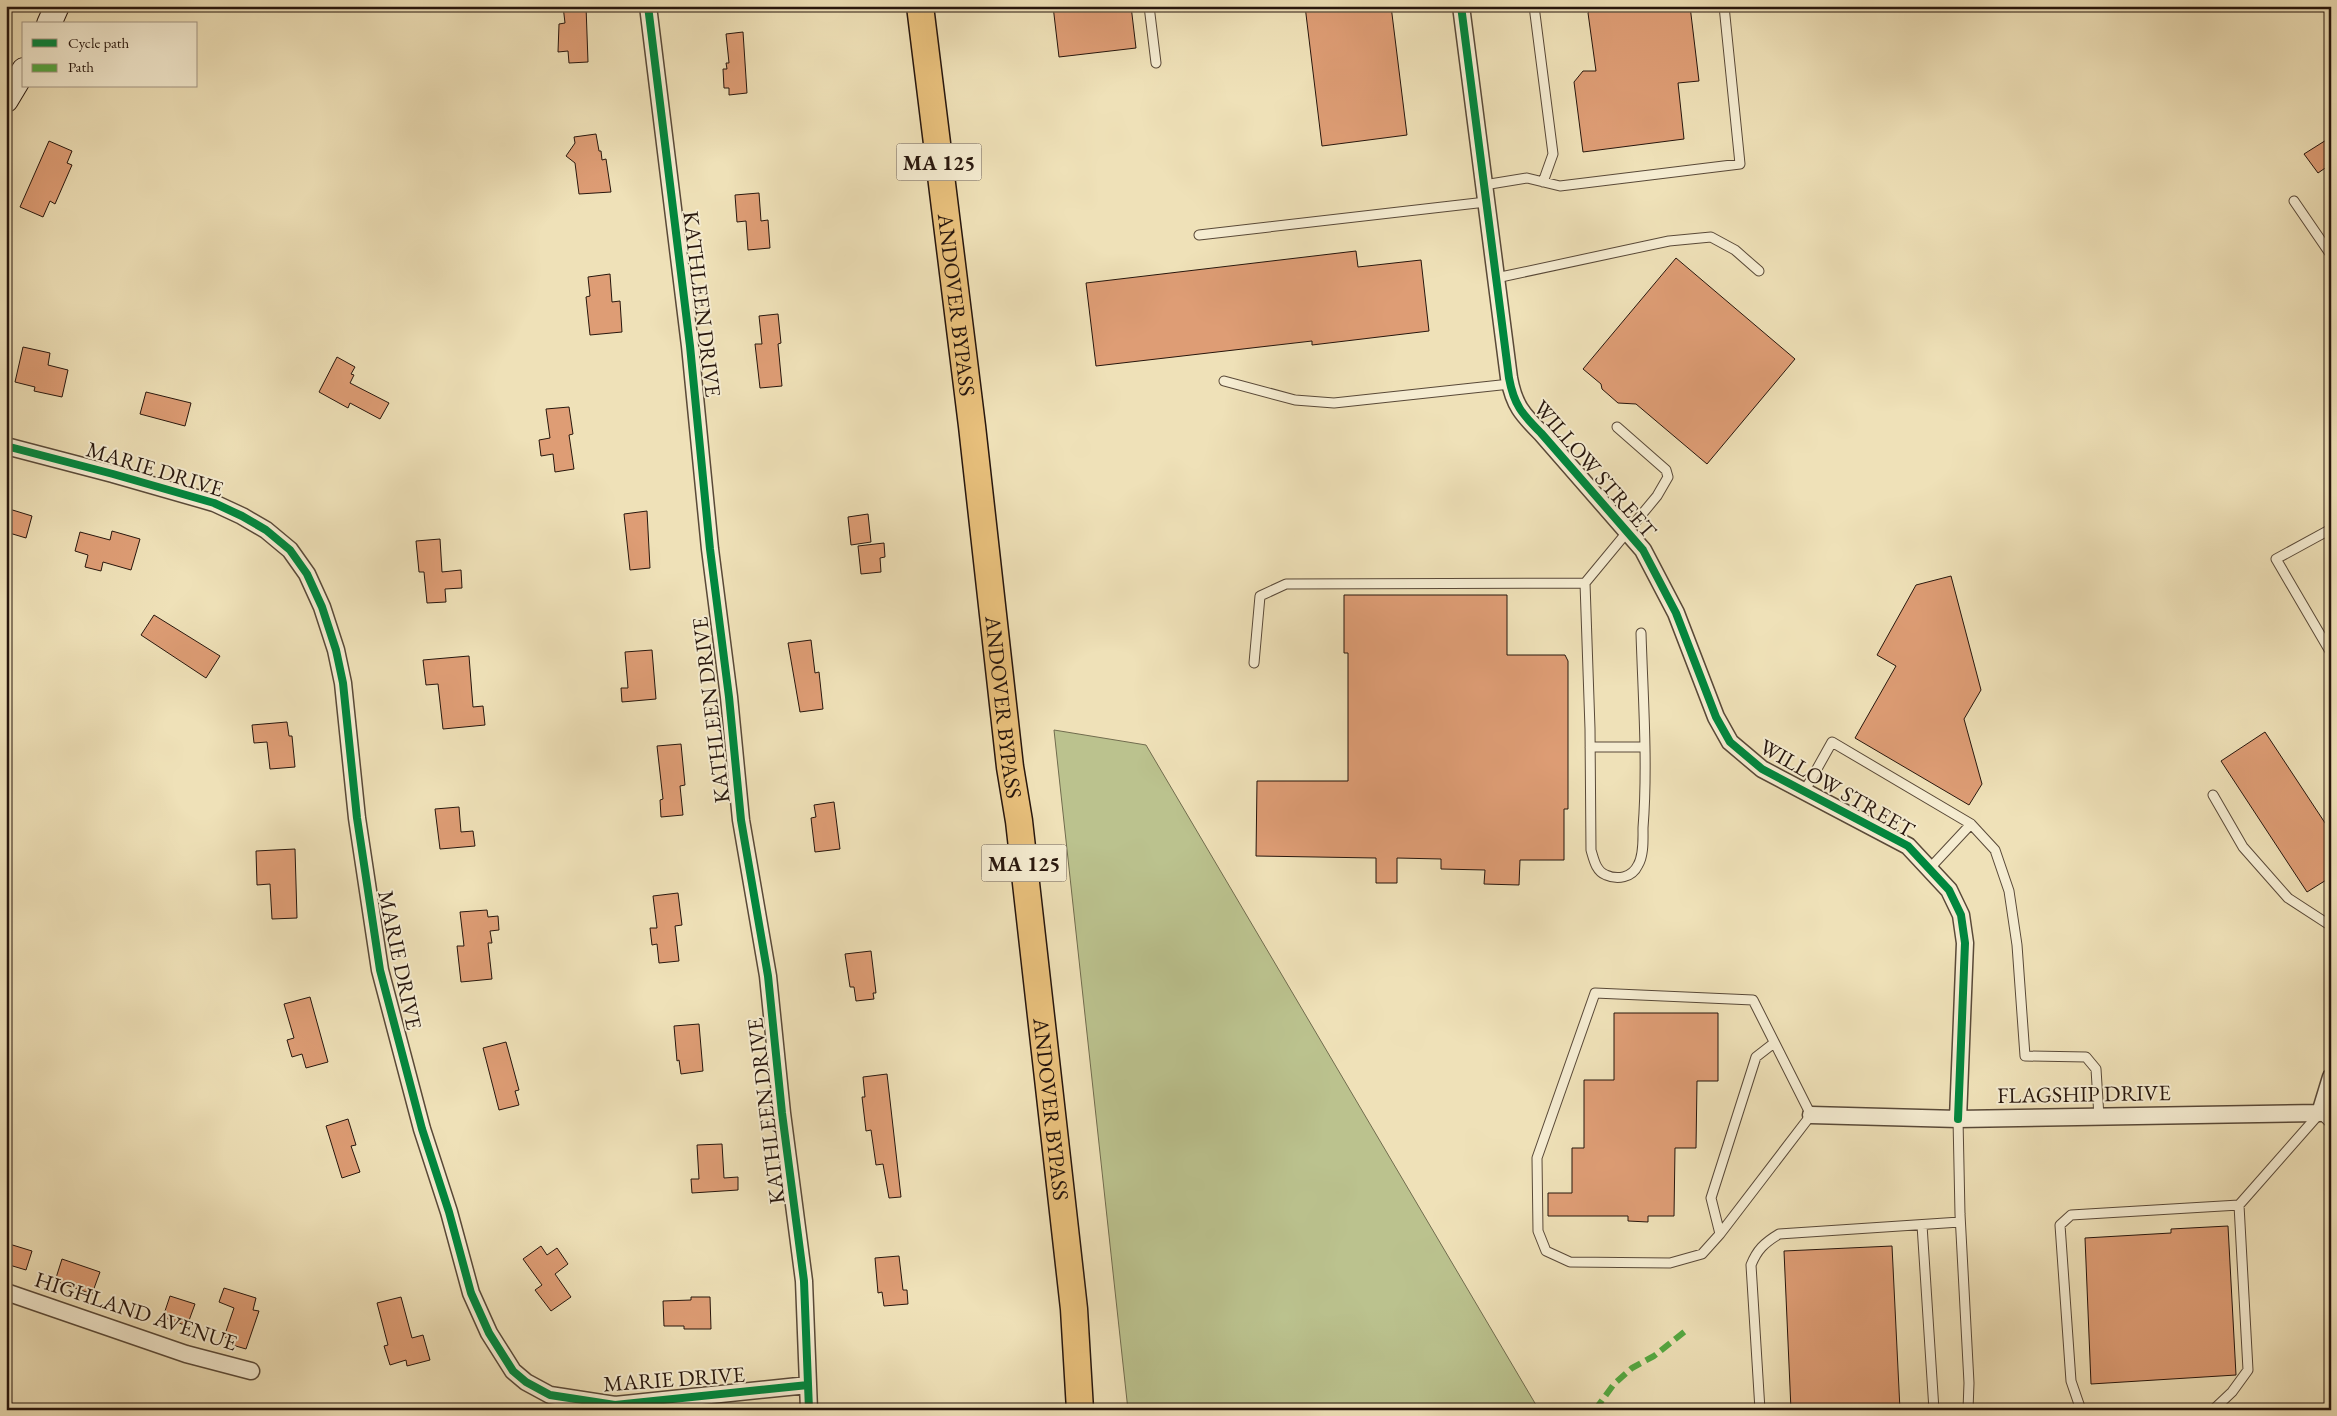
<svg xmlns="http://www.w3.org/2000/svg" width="2337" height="1416" viewBox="0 0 2337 1416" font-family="'EB Garamond',serif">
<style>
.green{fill:#bbc28e;stroke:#716c4e}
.building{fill:#de9d75;stroke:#27160d}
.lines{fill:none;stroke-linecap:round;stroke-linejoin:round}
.lane-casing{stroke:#594938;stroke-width:11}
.street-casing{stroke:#594938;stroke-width:19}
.secondary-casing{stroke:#27160d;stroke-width:26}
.primary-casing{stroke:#27160d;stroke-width:29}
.lane{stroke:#f5ecd1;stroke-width:9}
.street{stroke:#f5ecd1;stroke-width:16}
.secondary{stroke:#f5ecd1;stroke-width:24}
.primary{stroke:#e8c07c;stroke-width:26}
.quiet{stroke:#53a941;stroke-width:6;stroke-dasharray:12 6;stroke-linecap:butt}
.cycleway-casing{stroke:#f5ecd1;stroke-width:11}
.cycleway{stroke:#00873e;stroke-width:8}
.labels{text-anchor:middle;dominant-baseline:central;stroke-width:4;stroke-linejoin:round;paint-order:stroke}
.shield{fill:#f5ecd1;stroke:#655648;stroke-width:1}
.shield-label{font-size:21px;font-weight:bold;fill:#27160d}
.street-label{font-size:22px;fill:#27160d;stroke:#f5ecd1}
</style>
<rect width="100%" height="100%" fill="#efe1b8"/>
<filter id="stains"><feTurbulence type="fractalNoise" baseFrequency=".004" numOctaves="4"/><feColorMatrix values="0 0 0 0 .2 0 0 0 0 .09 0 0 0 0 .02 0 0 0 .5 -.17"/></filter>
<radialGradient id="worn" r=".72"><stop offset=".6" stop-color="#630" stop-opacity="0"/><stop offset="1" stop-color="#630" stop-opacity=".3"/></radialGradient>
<!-- green -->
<path class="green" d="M1054 730 1146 745 1539 1410H1128Z"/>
<!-- building -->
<path class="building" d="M563 6H586L588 62 569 63 568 51 558 52 559 24 565 23Z
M1053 6H1131L1136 48 1059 57Z
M1305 6H1391L1407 135 1322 146Z
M1593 6H1690L1699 81 1678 83 1684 139 1583 152 1574 82 1583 71H1596L1588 13Z
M743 32 747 93 729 95V88H724L723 69H727L726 63H729L726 34Z
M596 134 599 151H601L602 160 606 159 611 192 579 194 575 163 566 156 575 143 574 137Z
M2331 137V164L2318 173 2304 154Z
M49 141 72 151 67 163 72 165 55 204 50 201 43 217 20 207Z
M759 193 761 221 768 220 770 248 748 250 746 221 737 222 735 195Z
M1356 251 1358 267 1421 260 1429 331 1312 345V341L1096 366 1086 283Z
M1676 258 1795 359 1707 464 1636 404 1618 403 1602 389 1601 384 1583 369Z
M610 274 612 302 620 301 622 332 590 335 586 297 590 296 588 277Z
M778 314 781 343 778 344 782 386 760 388 755 344H762L759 316Z
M23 347 50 353 48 365 68 370 62 397 34 391 35 387 15 382Z
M337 357 355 367 351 374 354 375 350 383 389 403 380 419 350 403 348 408 319 392Z
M146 392 191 403 185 426 140 414Z
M569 407 573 434 569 435 574 469 555 472 553 454 541 456 539 440 550 438 546 409Z
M6 508 32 516 26 538 6 532Z
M647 511 650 568 630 570 624 514Z
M868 514 871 542 851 545 848 517Z
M112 531 140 539 131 570 103 562 101 571 85 567 88 555 75 551 80 532 110 540Z
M440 539 442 572 461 570 462 588 445 589 446 602 427 603 424 572H419L416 541Z
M884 543 885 557 880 558 881 572 861 574 858 546Z
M1951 576 1981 690 1964 719 1982 784 1969 805 1855 738 1896 666 1877 655 1916 585Z
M1344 595H1507V655H1565L1568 661V809H1564V860H1520L1519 885 1484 884 1485 870 1441 869V859L1397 858V883H1376V858L1256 856 1257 781H1348V653H1344Z
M154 615 220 656 206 678 141 635Z
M811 640 815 673 819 672 823 709 800 712 788 643Z
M652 650 656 699 622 702 621 688H628L625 652Z
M469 656 473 707 483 706 485 725 443 729 438 684 426 685 423 660Z
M287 722 289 736H292L295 767 270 769 267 742 254 743 252 725Z
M2265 732 2331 832V877L2307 892 2221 761Z
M681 744 685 785 680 786 683 815 661 817 660 800 663 799 657 746Z
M834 802 840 849 815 852 811 818 816 817 814 805Z
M459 807 461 832 473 831 475 846 440 849 435 809Z
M295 849 297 918 272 919 270 884 257 885 256 851Z
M678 893 682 925 675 926 679 961 659 963 657 944 652 945 650 928H657L653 896Z
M487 910 488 917 498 916 499 930 490 931 492 943H488L492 979 461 982 457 946H464L460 912Z
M871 951 876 993H873L874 999 856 1001 854 987H850L845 954Z
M310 997 328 1062 306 1068 302 1054 292 1057 287 1040 294 1038 284 1004Z
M1614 1013H1718V1081H1697L1696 1148H1675L1674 1216H1648V1222L1628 1221V1216H1548V1193H1572V1148H1584V1080H1614Z
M699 1024 703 1071 681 1074 679 1060 677 1061 674 1026Z
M506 1042 519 1090 515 1091 519 1105 499 1110 483 1048Z
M887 1074 901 1197 889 1198 883 1164 876 1165 871 1130 866 1131 862 1097H865L863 1077Z
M348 1119 356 1145 351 1146 360 1172 342 1178 326 1126Z
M722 1144 724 1178 738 1177V1190L692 1193 691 1179H699L697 1145Z
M2228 1226 2236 1375 2091 1384 2085 1238 2171 1233V1229Z
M6 1243 32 1251 26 1270 6 1264Z
M541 1246 547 1255 557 1248 568 1264 555 1274 571 1297 551 1311 535 1290 542 1285 523 1259Z
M1892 1246 1900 1410H1791L1784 1251Z
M899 1256 903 1290H907L908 1304 884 1306 882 1292 878 1293 875 1258Z
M62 1259 100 1272 92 1294 55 1281Z
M224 1288 256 1298 253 1310 259 1311 246 1349 229 1344 230 1339 224 1337 234 1308 219 1302Z
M170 1296 195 1304 187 1326 163 1317Z
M401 1297 412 1338 423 1335 430 1360 407 1366 406 1360 390 1365 384 1346 388 1345 377 1303Z
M691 1297H710L711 1329H684V1326H664L663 1301 691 1300Z"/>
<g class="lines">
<defs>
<path id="lane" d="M1149 6 1156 63
M1534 6 1553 154 1543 182
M1484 185 1527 178 1560 186 1740 164 1724 6
M2294 201 2331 255
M1199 235 1486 202
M1496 278 1669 241 1711 237 1735 250 1759 271
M1224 381 1295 400 1334 403 1510 384
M1617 427 1666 470 1668 477 1657 496 1585 583 1590 729 1591 850C1594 860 1596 871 1606 875 1617 880 1632 878 1638 865 1644 855 1643 839 1643 828 1648 764 1643 698 1641 633
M2331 529 2276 559 2331 653
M1254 663 1260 596 1286 584 1585 583
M1590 747H1644
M1804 792 1832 742 1971 824 1995 850 2009 891 2017 945 2025 1056 2086 1057 2096 1069 2099 1117
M2213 795 2243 847 2288 898 2331 926
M1930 868 1971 824
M1595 993 1753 1000 1811 1115 1720 1234 1702 1254 1670 1263 1570 1262 1546 1251 1538 1231 1537 1158Z
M1958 1119 1960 1214 1969 1383 1968 1410
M1922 1225 1934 1410
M1720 1234 1711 1198 1756 1057 1774 1043
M1760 1410 1751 1265C1757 1250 1764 1243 1779 1234L1960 1222
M2081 1410 2071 1381 2060 1225 2071 1215 2239 1205
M2213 1410 2232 1392 2248 1370 2239 1205 2320 1113 2331 1124"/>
<path id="street" d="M648 6 690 346 710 549 729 697 741 820 768 976 782 1113 804 1281 809 1410
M1461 6 1509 378C1514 405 1522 414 1541 433L1643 550 1676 613 1716 717 1730 742 1762 769 1908 846 1949 890 1961 915 1965 943 1958 1119
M6 446 113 474 214 503 242 516 266 530 290 550 307 574 322 607 336 650 343 683 357 818 380 970 422 1129 449 1212 471 1293 489 1333 513 1371 526 1382 550 1395 615 1405 808 1385
M1811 1115 1958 1119 2320 1113 2331 1077
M6 1292 186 1354 251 1371"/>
<path id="secondary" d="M49 24 57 6
M6 100 24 70"/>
<g id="primary">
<path id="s1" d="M920 6 972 426 1010 767 1019 821 1074 1309 1080 1410"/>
</g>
</defs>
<!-- lane casing -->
<use href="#lane" class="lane-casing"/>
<!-- street casing -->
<use href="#street" class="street-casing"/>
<!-- secondary casing -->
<use href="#secondary" class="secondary-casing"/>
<!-- primary casing -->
<use href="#primary" class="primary-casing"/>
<!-- lane -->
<use href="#lane" class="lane"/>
<!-- street -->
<use href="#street" class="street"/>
<!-- secondary -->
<use href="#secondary" class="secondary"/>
<!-- primary -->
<use href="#primary" class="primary"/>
<!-- quiet -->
<path class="quiet" d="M1595 1410 1614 1384 1632 1368 1654 1356 1688 1329"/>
<defs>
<path id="cycleway" d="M648 6 690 346 710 549 729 697 741 820 768 976 782 1113 804 1281 809 1410
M1461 6 1509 378C1514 405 1522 414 1541 433L1643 550 1676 613 1716 717 1730 742 1762 769 1908 846 1949 890 1961 915 1965 943 1958 1119
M6 446 113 474 214 503 242 516 266 530 290 550 307 574 322 607 336 650 343 683 357 818 380 970 422 1129 449 1212 471 1293 489 1333 513 1371 526 1382 550 1395 615 1405 808 1385"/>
</defs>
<!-- cycleway casing -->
<use href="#cycleway" class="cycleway-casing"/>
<!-- cycleway -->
<use href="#cycleway" class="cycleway"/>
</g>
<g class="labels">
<!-- shield labels -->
<g class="shield">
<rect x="896.5" y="143.5" width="85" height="37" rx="4"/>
<rect x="981.5" y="844.5" width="85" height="37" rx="4"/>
</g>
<g class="shield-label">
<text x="939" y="162">MA 125</text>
<text x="1024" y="863">MA 125</text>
</g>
<!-- street labels -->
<g class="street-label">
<text transform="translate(702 304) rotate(83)">KATHLEEN DRIVE</text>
<text stroke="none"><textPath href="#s1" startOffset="301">ANDOVER BYPASS</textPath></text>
<text transform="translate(155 469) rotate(17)">MARIE DRIVE</text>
<text transform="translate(1595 469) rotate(49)">WILLOW STREET</text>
<text stroke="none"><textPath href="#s1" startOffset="706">ANDOVER BYPASS</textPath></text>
<text transform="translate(711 710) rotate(-97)">KATHLEEN DRIVE</text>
<text transform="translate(1837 788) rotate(30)">WILLOW STREET</text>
<text transform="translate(400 960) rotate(78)">MARIE DRIVE</text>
<text transform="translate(2084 1094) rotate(-1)">FLAGSHIP DRIVE</text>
<text stroke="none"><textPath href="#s1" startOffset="1111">ANDOVER BYPASS</textPath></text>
<text transform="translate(766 1111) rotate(-97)">KATHLEEN DRIVE</text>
<text transform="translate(136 1311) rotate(18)">HIGHLAND AVENUE</text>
<text transform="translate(674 1379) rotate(-4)">MARIE DRIVE</text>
</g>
</g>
<!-- margin -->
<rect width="2337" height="1416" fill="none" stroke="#efe1b8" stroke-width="25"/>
<rect x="8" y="8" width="2322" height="1401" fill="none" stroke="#27160d" stroke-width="2.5"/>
<rect x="12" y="12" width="2312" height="1391" fill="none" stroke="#27160d"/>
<!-- legend -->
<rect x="22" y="22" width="175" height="65" fill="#f5ecd1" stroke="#a39683"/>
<rect x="32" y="39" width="25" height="8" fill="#00873e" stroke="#a39683"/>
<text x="68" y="48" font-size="15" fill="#27160d">Cycle path</text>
<rect x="32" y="64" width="25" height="8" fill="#53a941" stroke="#a39683"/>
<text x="68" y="72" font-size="15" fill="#27160d">Path</text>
<rect width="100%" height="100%" filter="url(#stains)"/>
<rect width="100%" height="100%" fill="url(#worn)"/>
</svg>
